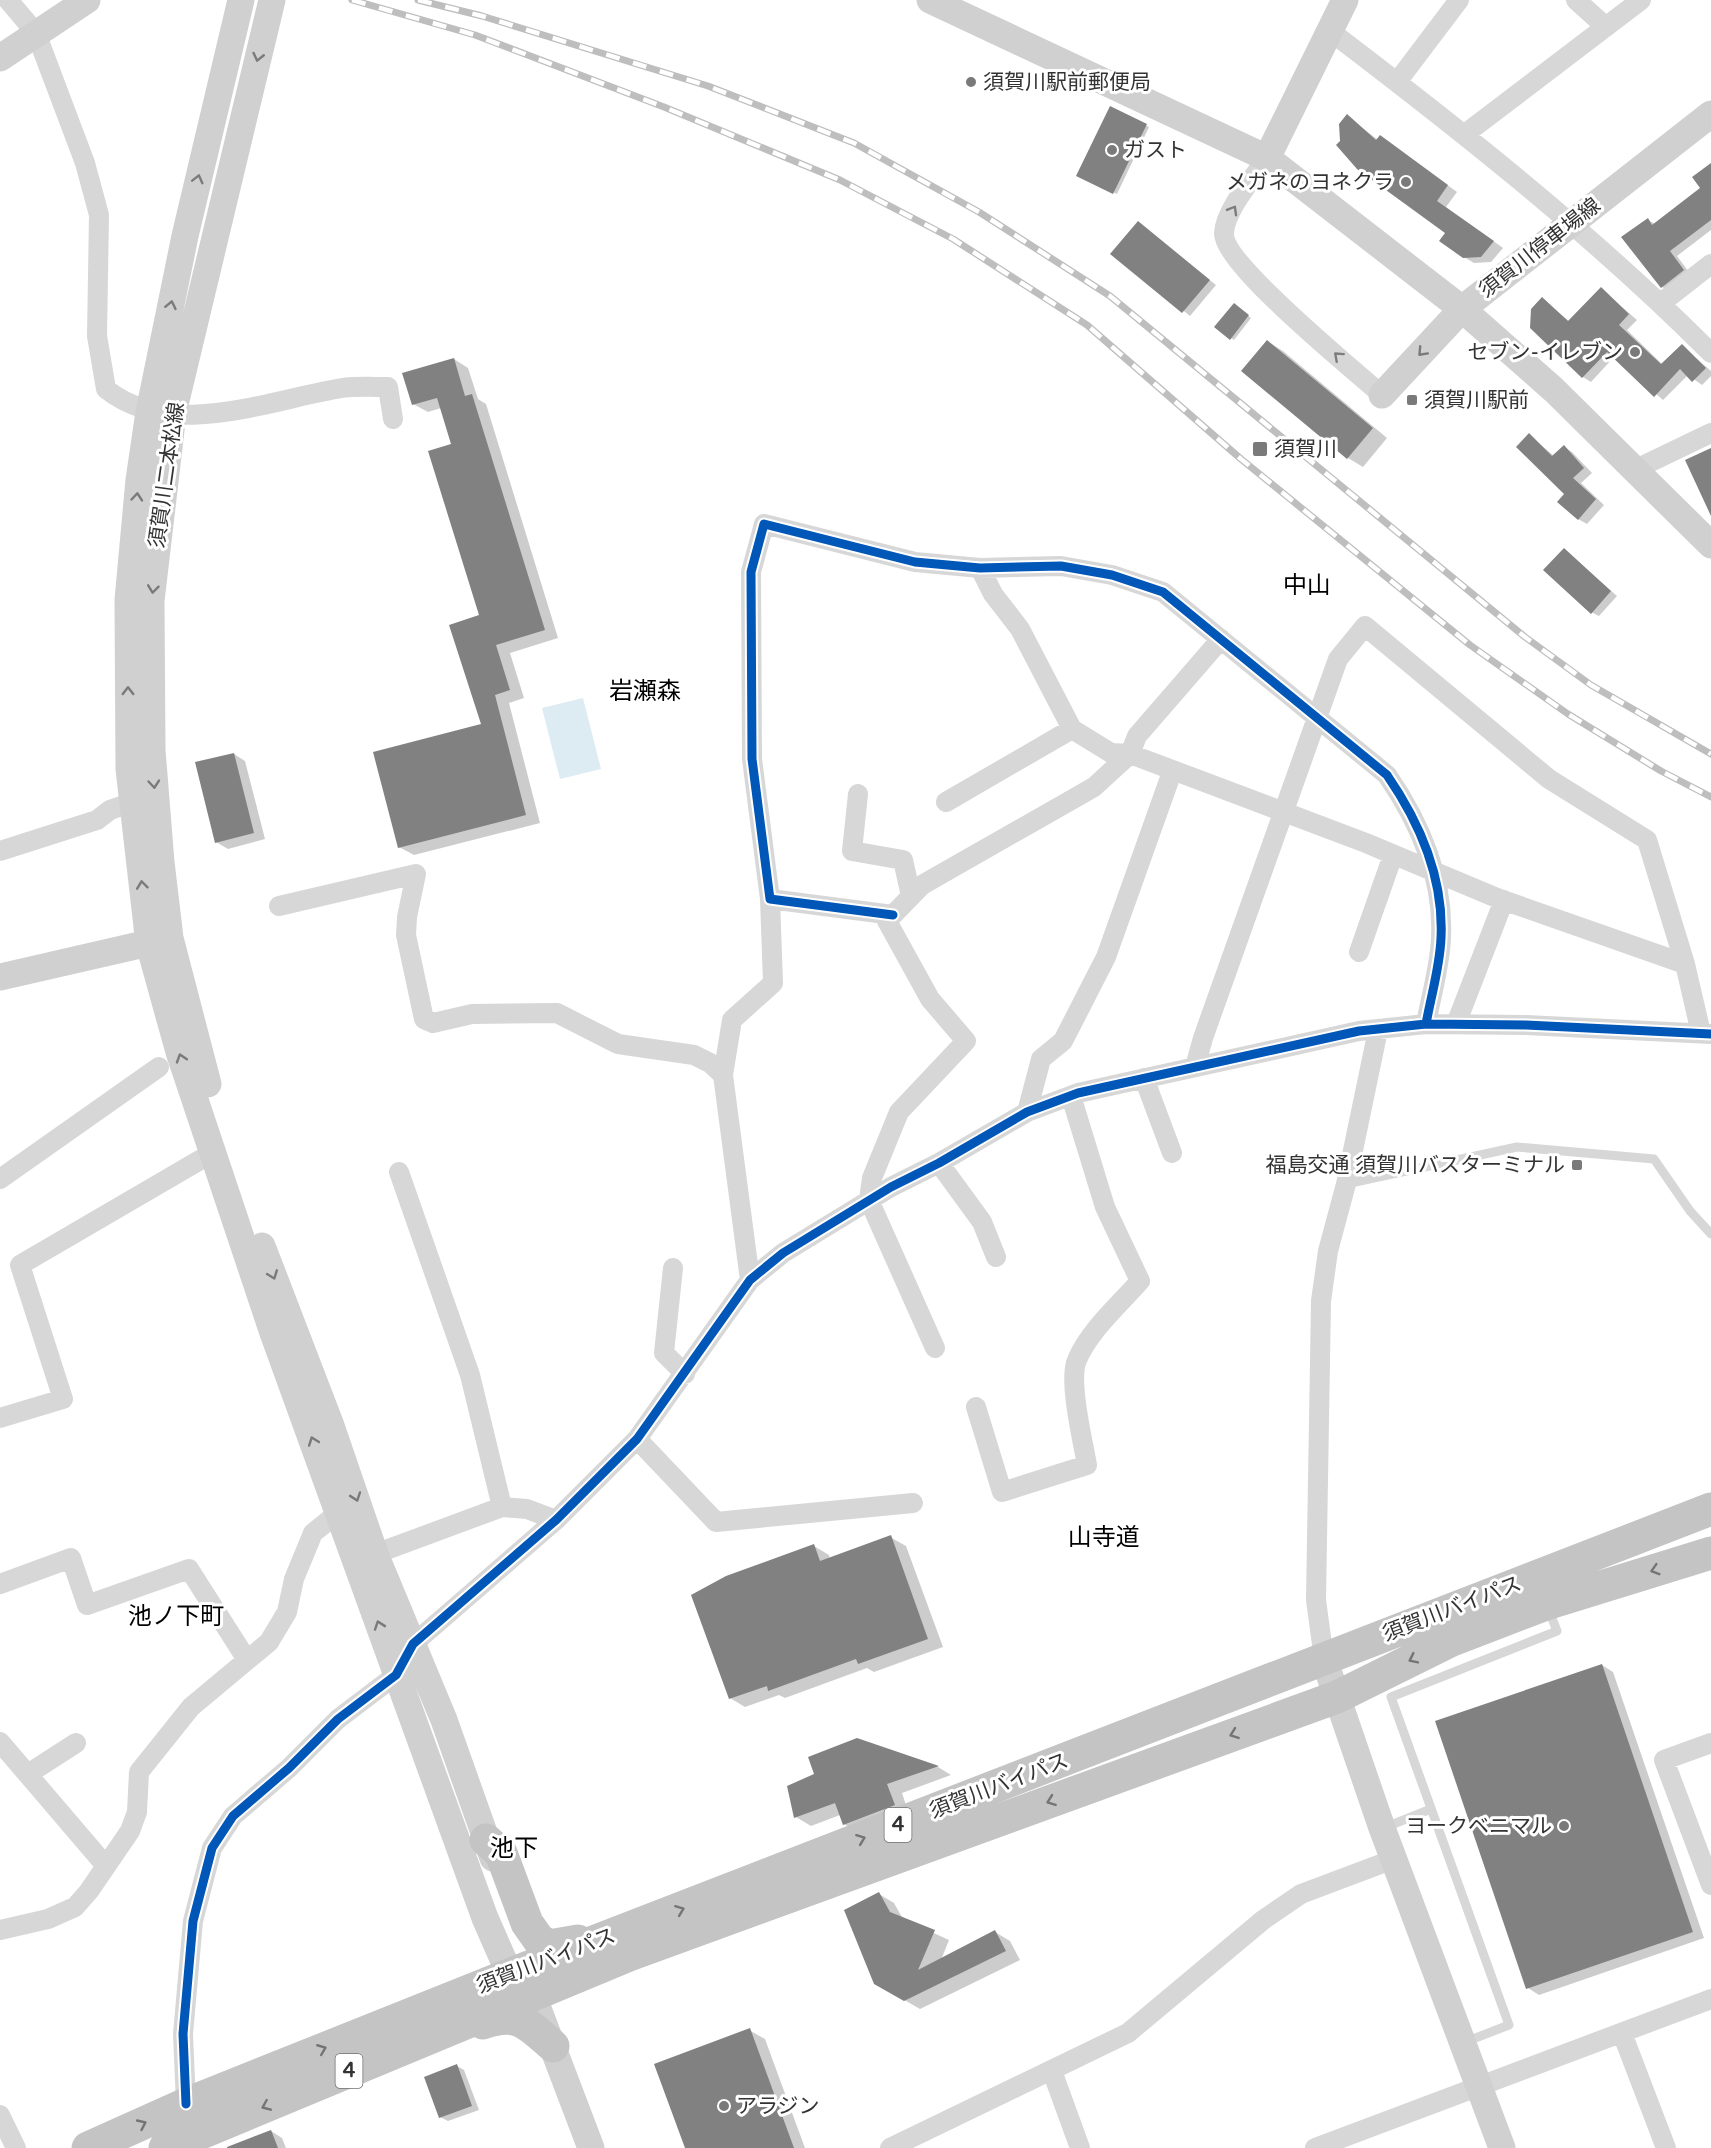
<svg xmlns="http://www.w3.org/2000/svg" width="1711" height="2148" viewBox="0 0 1711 2148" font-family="'Varela Round','Noto Sans JP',sans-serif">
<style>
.water{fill:#ddebf3}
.shadow{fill:#0003}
.building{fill:#818181}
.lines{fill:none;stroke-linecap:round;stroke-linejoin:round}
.lane{stroke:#d7d7d7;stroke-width:9}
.street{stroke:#d7d7d7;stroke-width:20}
.secondary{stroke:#d0d0d0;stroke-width:27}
.highway{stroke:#c4c4c4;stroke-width:33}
.rail-casing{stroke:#bebebe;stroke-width:7}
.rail{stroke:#fff;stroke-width:4.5;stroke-dasharray:14;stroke-linecap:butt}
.cycleway-casing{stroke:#fff;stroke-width:13}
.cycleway{stroke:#0057b8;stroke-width:9}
.oneway{stroke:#7a7a7a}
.oneway2{stroke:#7d7d7d}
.oneway3{stroke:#747474}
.poi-dot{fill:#7a7a7a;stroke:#fff;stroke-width:2}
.labels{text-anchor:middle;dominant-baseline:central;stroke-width:6;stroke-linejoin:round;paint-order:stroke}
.shield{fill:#fff;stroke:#707070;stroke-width:1.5}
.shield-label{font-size:20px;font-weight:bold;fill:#333}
.poi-label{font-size:21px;fill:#333;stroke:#fff;text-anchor:start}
.street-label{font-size:21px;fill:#333;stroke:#fff}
.quarter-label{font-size:24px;fill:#000;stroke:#fff}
</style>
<rect width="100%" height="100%" fill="#fff"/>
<!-- water -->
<path class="water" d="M583 698 601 769 560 779 542 708Z"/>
<!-- shadow -->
<path class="shadow" d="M1110 108 1149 127 1117 194 1078 175Z
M1347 116 1378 140 1390 143 1457 192 1446 207 1503 248 1491 262 1474 263 1464 257 1447 233 1341 142Z
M1711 164V230L1677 256 1691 275 1670 291 1662 287 1648 220 1655 224 1702 188Z
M1138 223 1216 285 1190 316 1113 254Z
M1601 289 1637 320 1627 330 1663 365 1682 346 1711 371V376L1702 385 1688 375 1663 400 1614 357 1591 382 1583 377 1542 299 1570 322Z
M1237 306 1251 318 1234 340 1216 327Z
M1268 342 1283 351 1387 438 1363 467 1348 458Z
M454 359 468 368 478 399 486 404 558 638 510 653 524 698 509 703 540 823 414 855 399 847 483 726 481 616 453 445 441 408 428 412 413 404Z
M1529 435 1554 456 1564 447 1572 452 1592 473 1581 483 1604 505 1587 524 1578 519 1567 494Z
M1564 550 1617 596 1599 616 1591 612Z
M234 754 245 761 265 839 228 849 216 842Z
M890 1537 906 1546 943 1647 874 1672 867 1668 785 1698 779 1695 745 1707 730 1698 814 1546 829 1555 830 1559Z
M1602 1665 1613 1672 1704 1938 1539 1995 1528 1988Z
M857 1740 938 1767 951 1775 902 1793 909 1814 859 1833 844 1824 840 1815 811 1826 796 1817 816 1775Z
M879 1894 894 1903 903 1919 949 1940 941 1960 995 1932 1010 1941 1020 1960 920 2009 875 1983Z
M749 2030 765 2039 805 2148H687Z
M457 2066 464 2070 479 2110 448 2121 440 2117Z
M271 2131 282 2138 286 2148H230Z"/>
<!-- building -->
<path class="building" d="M1110 106 1147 124 1113 194 1076 176Z
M1347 114 1376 140 1380 135 1448 185 1437 201 1494 241 1481 257 1463 258 1439 241 1445 233 1357 169 1336 145 1340 141 1339 124Z
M1711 163V220L1670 251 1684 270 1661 288 1621 237 1648 218 1652 225 1700 188 1692 177Z
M1138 221 1210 280 1182 313 1110 254Z
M1601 287 1629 314 1619 325 1661 364 1682 344 1706 368 1692 382 1680 369 1654 397 1607 352 1582 378 1530 328 1531 309 1542 297 1568 321Z
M1234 303 1249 315 1230 340 1214 327Z
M1267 340 1373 428 1347 459 1241 371Z
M454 358 465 396 472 394 545 630 496 645 510 690 495 695 526 815 398 848 373 752 481 724 449 625 479 615 428 451 451 444 437 398 412 405 402 373Z
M1529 433 1552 456 1564 445 1584 468 1573 478 1596 499 1578 520 1557 502 1564 494 1516 447Z
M1711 448V516L1685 460Z
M1564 548 1611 591 1591 614 1543 570Z
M234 753 254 833 215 843 195 762Z
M891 1535 928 1639 858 1664 856 1659 768 1691 767 1686 729 1699 691 1595 726 1576 814 1544 820 1561Z
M1602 1664 1693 1932 1526 1989 1435 1721Z
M857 1738 939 1766 887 1784 895 1805 843 1825 835 1803 794 1818 787 1786 814 1774 808 1757Z
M879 1892 890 1912 935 1930 918 1970 995 1930 1006 1951 904 2001 874 1984 844 1910Z
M750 2028 794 2148H685L654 2064Z
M457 2064 472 2106 439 2118 424 2077Z
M271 2130 278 2148H227V2147Z"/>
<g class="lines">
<!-- lane -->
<path class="lane" d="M1346 1184 1517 1147 1654 1159 1690 1211 1711 1234
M1386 1827 1431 1809
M1465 2042 1509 2025 1391 1697 1557 1631 1548 1608"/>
<!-- street -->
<path class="street" d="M8 0 36 33 85 163 99 215 97 336 106 389C171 441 268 400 342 388 356 386 373 387 388 387L393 419
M1576 0 1606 27
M1330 31C1463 132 1593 235 1711 353
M1397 82 1459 0
M1465 134 1641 0
M1267 158C1254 177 1225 210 1224 233 1223 264 1354 370 1382 395
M1661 303 1711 264
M1636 469 1711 433
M980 568 993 594 1020 629 1072 729 1111 753 1130 754 1366 843 1497 898 1685 964
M858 794 852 851 903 860 911 896
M946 802 1072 729
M0 851 97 820 110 810 133 802
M279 906 416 874 407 917 406 935 424 1019 433 1023 472 1014 557 1013 618 1044 694 1055 710 1063 723 1075
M893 915 770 899 752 759 751 572 764 524 915 562 980 568 1061 566 1112 575 1163 592 1387 775C1420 823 1444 878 1441 938 1440 966 1431 996 1426 1024
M1359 952 1393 855
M1456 1024 1504 900
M1195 1067 1203 1038 1338 659 1365 626 1549 779 1647 840 1685 964 1701 1033
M1144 1078 1172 1153
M1027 1112 1041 1059 1063 1041 1106 957 1172 772
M939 1163 982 1222 996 1257
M399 1172 470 1375 502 1507
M0 1179 159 1067
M673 1268 664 1353 685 1374
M750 1280 723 1075 732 1020 773 983 770 899
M935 1348 869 1200 872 1178 899 1112 966 1041 930 999 887 921 922 885 1094 787 1130 754 1137 736 1221 639
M976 1407 1002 1492 1087 1465C1083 1442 1068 1380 1077 1360 1089 1331 1119 1305 1140 1281L1105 1207 1071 1096
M0 1418 63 1399 20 1265 212 1153
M637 1439 716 1522 913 1503
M375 1554 502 1507 527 1509 556 1520
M0 1584 71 1558 87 1605 189 1569 247 1660
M1324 1659 1316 1600 1321 1301 1328 1251 1346 1184 1378 1030
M0 1742 106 1866
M1711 1743 1664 1760 1711 1885
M28 1774 76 1743
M0 1930 48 1919 75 1907 89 1891 130 1831 137 1812 139 1772 191 1707 269 1642 287 1612 294 1579 313 1533 339 1512
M1622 2033 1666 2148
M1052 2071 1080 2148
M186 2104 183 2034 193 1921 212 1848 233 1816 289 1768 338 1719 396 1675 413 1644 556 1520 637 1439 750 1280 783 1253 891 1187 939 1163 1027 1112 1078 1093 1359 1031 1426 1024 1526 1025 1711 1034
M0 2115 16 2148
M890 2148 1128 2033 1263 1920 1301 1894 1394 1859
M1315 2148 1711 1999"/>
<!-- secondary -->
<path class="secondary" d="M241 0 185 236 149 412 139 480 128 600 129 769 149 944 179 1052 273 1333 485 1918 514 1984 523 1986
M930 0 1267 158 1462 309 1554 390 1711 545
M0 58 87 0
M1267 158 1345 0
M1382 395 1462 309 1711 114
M0 977 166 939
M208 1084 170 938 161 862 152 750 151 601 173 413 272 0
M262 1246 330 1423 375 1554 444 1720 493 1858
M1324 1659 1382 1828 1502 2148
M526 1977 591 2148"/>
<!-- highway -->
<path class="highway" d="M486 1840 501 1853 527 1923 539 1940 549 1946 578 1941
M483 2023C518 2011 527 2023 553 2046
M88 2148 186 2104 539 1963 1711 1509
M165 2148 629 1955 1337 1697 1452 1640 1546 1604 1711 1553"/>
<defs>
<path id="rail" d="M352 0 475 35 664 107 840 180 953 239 1087 325 1241 459 1470 645 1568 714 1661 771 1711 797
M418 0 482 16 708 86 854 143 979 212 1110 296 1525 637 1591 685 1711 754"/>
</defs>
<!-- rail casing -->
<use href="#rail" class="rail-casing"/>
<!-- rail -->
<use href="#rail" class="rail"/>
<defs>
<path id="cycleway" d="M893 915 770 899 752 759 751 572 764 524 915 562 980 568 1061 566 1112 575 1163 592 1387 775C1420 823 1444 878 1441 938 1440 966 1431 996 1426 1024
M186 2104 183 2034 193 1921 212 1848 233 1816 289 1768 338 1719 396 1675 413 1644 556 1520 637 1439 750 1280 783 1253 891 1187 939 1163 1027 1112 1078 1093 1359 1031 1426 1024 1526 1025 1711 1034"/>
</defs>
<!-- cycleway casing -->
<use href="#cycleway" class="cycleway-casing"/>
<!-- cycleway -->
<use href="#cycleway" class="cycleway"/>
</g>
<!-- one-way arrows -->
<defs><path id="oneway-chevron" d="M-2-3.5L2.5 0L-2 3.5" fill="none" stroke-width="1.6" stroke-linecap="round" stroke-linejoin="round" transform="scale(1.5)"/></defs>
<g class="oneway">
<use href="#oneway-chevron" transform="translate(258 57) rotate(103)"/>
<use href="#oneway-chevron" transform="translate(198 179) rotate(-76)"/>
<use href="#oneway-chevron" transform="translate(171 305) rotate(-78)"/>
<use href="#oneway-chevron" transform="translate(1422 352) rotate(133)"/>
<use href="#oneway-chevron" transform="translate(137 497) rotate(-85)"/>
<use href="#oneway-chevron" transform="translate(153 589) rotate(97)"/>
<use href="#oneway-chevron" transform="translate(128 691) rotate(-90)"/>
<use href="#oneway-chevron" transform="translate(154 784) rotate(85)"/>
<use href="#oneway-chevron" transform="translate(142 885) rotate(-97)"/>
<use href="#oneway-chevron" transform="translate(181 1058) rotate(-108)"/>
<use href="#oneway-chevron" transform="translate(273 1275) rotate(69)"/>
<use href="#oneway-chevron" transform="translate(313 1441) rotate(-110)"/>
<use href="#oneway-chevron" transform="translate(356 1497) rotate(71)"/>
<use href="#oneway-chevron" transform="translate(379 1625) rotate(-109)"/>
</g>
<g class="oneway2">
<use href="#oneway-chevron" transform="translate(1233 210) rotate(-60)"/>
<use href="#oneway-chevron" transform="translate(1338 356) rotate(-138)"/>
</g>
<g class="oneway3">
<use href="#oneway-chevron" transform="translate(1655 1570) rotate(163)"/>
<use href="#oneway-chevron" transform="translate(1413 1659) rotate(154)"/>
<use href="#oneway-chevron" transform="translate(1234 1734) rotate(160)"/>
<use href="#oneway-chevron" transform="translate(1051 1801) rotate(160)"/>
<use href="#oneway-chevron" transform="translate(861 1839) rotate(-21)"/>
<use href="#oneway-chevron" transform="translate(680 1910) rotate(-21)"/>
<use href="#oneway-chevron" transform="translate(322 2049) rotate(-22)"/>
<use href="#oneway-chevron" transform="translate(266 2106) rotate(157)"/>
<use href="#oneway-chevron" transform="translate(142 2124) rotate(-25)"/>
</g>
<!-- markers -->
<g class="poi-dot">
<circle cx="971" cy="82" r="6"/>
<circle cx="1112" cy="150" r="6"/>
<circle cx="1406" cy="182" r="6"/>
<circle cx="1635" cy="352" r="6"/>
<rect x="1406" y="394" width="12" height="12" rx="3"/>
<rect x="1252" y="441" width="16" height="16" rx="3"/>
<rect x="1571" y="1159" width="12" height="12" rx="3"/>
<circle cx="1564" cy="1826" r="6"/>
<circle cx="724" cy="2106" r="6"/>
</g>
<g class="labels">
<!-- shield labels -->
<g class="shield">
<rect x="884.5" y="1808" width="27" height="34" rx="4.5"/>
<rect x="335.5" y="2054" width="27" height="34" rx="4.5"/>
</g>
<g class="shield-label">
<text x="898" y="1825">4</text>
<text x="349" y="2071">4</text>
</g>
<!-- poi labels -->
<g class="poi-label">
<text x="983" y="82">須賀川駅前郵便局</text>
<text x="1124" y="150">ガスト</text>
<text x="1394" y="182" text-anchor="end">メガネのヨネクラ</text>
<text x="1623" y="352" text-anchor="end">セブン-イレブン</text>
<text x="1424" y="400">須賀川駅前</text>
<text x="1274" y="449">須賀川</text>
<text x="1565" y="1165" text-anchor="end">福島交通 須賀川バスターミナル</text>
<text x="1552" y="1826" text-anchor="end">ヨークベニマル</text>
<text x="736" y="2106">アラジン</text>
</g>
<!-- street labels -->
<g class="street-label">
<text transform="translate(1540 248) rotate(-38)">須賀川停車場線</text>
<text transform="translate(167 475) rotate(-82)">須賀川二本松線</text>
<text transform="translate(1452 1609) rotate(-21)">須賀川バイパス</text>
<text transform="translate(999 1786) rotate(-21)">須賀川バイパス</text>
<text transform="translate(546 1961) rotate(-21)">須賀川バイパス</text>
</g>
<!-- quarter labels -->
<g class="quarter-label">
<text x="1307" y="585">中山</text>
<text x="645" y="691">岩瀬森</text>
<text x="1104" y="1537">山寺道</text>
<text x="176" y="1616">池ノ下町</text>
<text x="514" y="1848">池下</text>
</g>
</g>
</svg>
